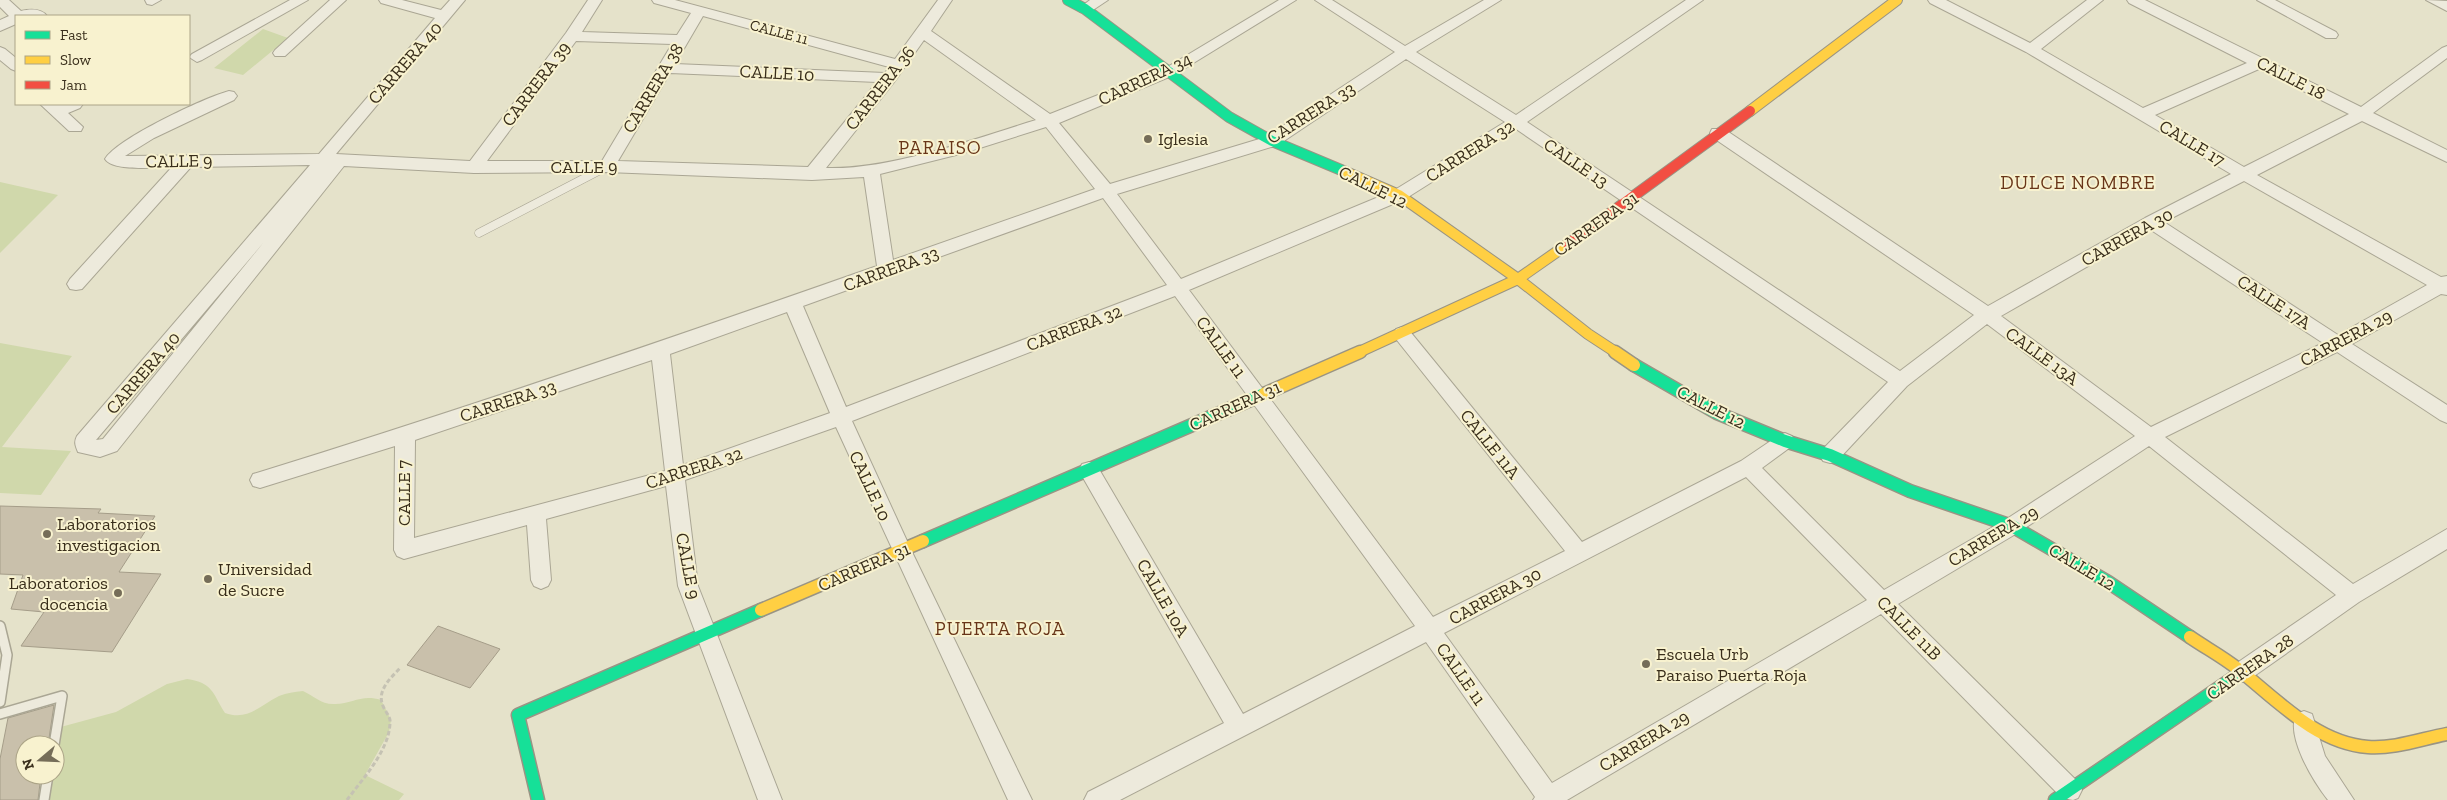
<svg xmlns="http://www.w3.org/2000/svg" width="2447" height="800" viewBox="0 0 2447 800" font-family="'Zilla Slab',serif">
<style>
.green{fill:#d0d8ab}
.building{fill:#c9c0ab;stroke:#a59d89}
.lines{fill:none;stroke-linecap:round;stroke-linejoin:round}
.lane-far1-casing{stroke:#aaa694;stroke-width:9}
.lane-casing{stroke:#aaa694;stroke-width:12}
.street-casing{stroke:#aaa694;stroke-width:2}
.fast-far1-casing{stroke:#999484;stroke-width:12}
.fast-casing{stroke:#999484;stroke-width:15}
.slow-far1-casing{stroke:#999484;stroke-width:12}
.slow-casing{stroke:#999484;stroke-width:15}
.jam-casing{stroke:#999484;stroke-width:12}
.path{stroke:#c5c2b3;stroke-width:3;stroke-dasharray:4.5 2.5;stroke-linecap:butt}
.lane-far1{stroke:#edeadc;stroke-width:8}
.lane{stroke:#edeadc;stroke-width:9}
.street{fill:#edeadc;fill-rule:evenodd}
.fast-far1{stroke:#16e098;stroke-width:10}
.fast{stroke:#16e098;stroke-width:12}
.slow-far1{stroke:#ffcf43;stroke-width:10}
.slow{stroke:#ffcf43;stroke-width:12}
.jam{stroke:#f24e42;stroke-width:10}
.poi-dot{fill:#756d58;stroke:#f8f2cf;stroke-width:2}
.labels{text-anchor:middle;dominant-baseline:central;stroke-width:4;stroke-linejoin:round;paint-order:stroke}
.far-street-label{font-size:15px;fill:#392e1b;stroke:#f8f2cf}
.street-label{font-size:18px;fill:#392e1b;stroke:#f8f2cf}
.poi-label{font-size:18px;fill:#392e1b;stroke:#f8f2cf;text-anchor:start}
.neighbourhood-label{font-size:19px;letter-spacing:1px;fill:#683518;stroke:#f8f2cf}
</style>
<rect width="100%" height="100%" fill="#e5e2ca"/>
<!-- green -->
<path class="green" d="M263 29 288 38 243 75 214 68Z
M0 182 58 195 0 253Z
M0 343 72 356 2 447 71 451 41 495 0 493Z
M187 679C213 683 212 692 225 713 248 721 259 706 279 696 287 693 294 692 303 691 314 696 322 705 335 704 353 704 361 694 381 700L391 720 389 732 365 775 404 794 399 800H44L48 775H55L57 728 116 712 167 684Z"/>
<!-- building -->
<path class="building" d="M0 506 101 509 98 513 155 516 119 572 161 574 112 652 21 646 44 612 11 609 23 575 0 574Z
M438 626 500 649 470 688 407 665Z
M54 705 48 745H25V775H41L38 800H0V759L8 718Z"/>
<g class="lines">
<defs>
<path id="lane-far1" d="M479 233 606 167"/>
<path id="lane" d="M0 626 7 655 0 702
M0 714 62 696 54 745
M44 800 48 775"/>
<path id="street" d="M0 0H9L21 11C30 9 41 8 47 16H16V24L0 31V20L9 16 0 7Z
M145 0H161L152 5 147 4Z
M290 0H308L202 60 197 62 189 57 192 54Z
M330 0H346L285 56H275L273 53 275 50Z
M379 0H402L441 10 450 0H465L336 154 470 161 566 33 588 0H602L582 32 677 35 691 13 654 3 652 0H675L895 59 938 0H952L931 31 1050 114 1164 69 1279 0H1296L1174 75 1059 123 1110 184 1266 137 1395 52 1315 0H1332L1405 46 1484 0H1501L1416 52 1516 115 1686 0H1703L1527 122 1900 371 1974 315 1712 137 1710 133 1712 129H1724L1988 306 2145 218 2231 174 2026 52 1930 3 1928 0H1946L2030 43 2087 0H2103L2041 49 2143 108 2247 63 2129 3 2127 0H2145L2361 107 2442 48 2447 46V58L2373 113 2447 150V162L2362 121 2257 175 2441 277 2447 276V295L2441 294 2352 344 2447 405V423L2440 420 2337 352 2165 437 2353 584 2447 529V549L2359 602 2250 679 2242 682 2234 679 2231 672 2234 665 2336 595 2149 446 2019 532 1898 604 2078 782 2082 790 2078 798 2073 800 2062 798 1881 614 1567 800H1533L1535 797 1426 642 1120 800H1084L1088 792 1224 723 1082 476 1079 470 1082 464 1089 462 1096 464 1243 714 1415 626 1175 296 852 421 913 554 1032 800H1008L836 427 685 480 698 586 782 800H758L678 586 666 486 546 519 551 580 548 586 541 589 534 586 531 580 527 525 404 559 397 556 394 550 395 446 260 488 253 486 250 480 253 474 260 472C467 408 672 338 877 266L864 177 812 180 607 172 474 173 344 166 117 451 100 457 78 452C75 445 74 442 77 436L310 165 191 167 82 289 76 290 70 289 67 284 70 279 172 167C157 167 113 172 105 159 118 138 204 98 229 91L234 92 237 96 234 100 154 138 125 156 319 154 435 18 381 3ZM703 16 889 67 885 73 675 64ZM924 40 1036 120C974 139 890 170 826 168L895 81ZM576 41 672 44 602 161H487ZM1406 59 1505 122 1393 191 1181 279 1117 194 1278 145ZM2259 69 2349 114 2244 167 2155 115ZM670 73 877 82 808 167 618 161ZM1046 127 1095 189 893 260 880 174 964 153ZM1516 129 1888 382 1823 449 1820 455 1823 461 1830 463 1837 461 1907 386 1987 324 2135 436 2005 520 1884 590 1762 468 1792 446 1795 441 1792 436 1785 433 1778 436 1741 461 1582 542 1408 329 1402 327 1396 329 1393 334 1396 339 1565 551 1433 617 1189 290 1405 199ZM2244 181 2427 285 2338 335 2164 222ZM1103 198 1167 285 846 407 803 306ZM2151 230 2323 343 2151 427 2001 316ZM264 242 103 439 96 440ZM787 312 830 413 683 465 670 354ZM652 360 665 471 414 538 415 440ZM1746 477 1867 600 1552 783 1444 633Z
M1090 0H1108L1090 12H1080L1078 9Z
M2257 0H2275L2336 32 2338 35 2336 38H2326Z
M2426 0 2447 1V11Z
M0 47 5 49 16 58V71L11 69 0 60Z
M40 104H83L80 108 68 113 83 127 81 131H69Z
M2304 711 2312 714 2325 756 2354 800H2328C2313 781 2286 737 2296 714Z"/>
<path id="fast-far1" d="M1068 0 1085 9 1229 117 1272 141 1346 172"/>
<path id="fast" d="M1634 365 1717 413 1785 441 1830 455 1910 491 2012 526 2108 582 2190 637
M923 541 1264 394
M538 800 518 715 761 610
M2055 800 2242 672"/>
<path id="slow-far1" d="M1750 111 1897 0
M1346 172 1399 195 1518 279 1588 334 1617 353
M1357 353 1518 279 1568 244"/>
<path id="slow" d="M1615 352 1634 365
M1264 394 1360 352
M761 610 923 541
M2190 637C2206 648 2223 657 2238 669 2276 699 2316 743 2368 747 2394 749 2421 739 2447 734"/>
<path id="jam" d="M1568 244 1750 111"/>
</defs>
<!-- lane-far1 casing -->
<use href="#lane-far1" class="lane-far1-casing"/>
<!-- lane casing -->
<use href="#lane" class="lane-casing"/>
<!-- street casing -->
<use href="#street" class="street-casing"/>
<!-- fast-far1 casing -->
<use href="#fast-far1" class="fast-far1-casing"/>
<!-- fast casing -->
<use href="#fast" class="fast-casing"/>
<!-- slow-far1 casing -->
<use href="#slow-far1" class="slow-far1-casing"/>
<!-- slow casing -->
<use href="#slow" class="slow-casing"/>
<!-- jam casing -->
<use href="#jam" class="jam-casing"/>
<!-- path -->
<path class="path" d="M347 800C363 778 391 749 390 720 389 715 385 711 383 706 376 690 392 677 401 667"/>
<!-- lane-far1 -->
<use href="#lane-far1" class="lane-far1"/>
<!-- lane -->
<use href="#lane" class="lane"/>
<!-- street -->
<use href="#street" class="street"/>
<!-- fast-far1 -->
<use href="#fast-far1" class="fast-far1"/>
<!-- fast -->
<use href="#fast" class="fast"/>
<!-- slow-far1 -->
<use href="#slow-far1" class="slow-far1"/>
<!-- slow -->
<use href="#slow" class="slow"/>
<!-- jam -->
<use href="#jam" class="jam"/>
</g>
<!-- markers -->
<g class="poi-dot">
<circle cx="1148" cy="139" r="5"/>
<circle cx="47" cy="534" r="5"/>
<circle cx="208" cy="579" r="5"/>
<circle cx="118" cy="593" r="5"/>
<circle cx="1646" cy="664" r="5"/>
</g>
<g class="labels">
<!-- far-street labels -->
<g class="far-street-label">
<text transform="translate(779 32) rotate(15)">CALLE 11</text>
</g>
<!-- street labels -->
<g class="street-label">
<text transform="translate(405 63) rotate(-49)">CARRERA 40</text>
<text transform="translate(777 73) rotate(3)">CALLE 10</text>
<text transform="translate(2291 78) rotate(27)">CALLE 18</text>
<text transform="translate(1145 79) rotate(-25)">CARRERA 34</text>
<text transform="translate(536 84) rotate(-53)">CARRERA 39</text>
<text transform="translate(653 88) rotate(-59)">CARRERA 38</text>
<text transform="translate(880 88) rotate(-52)">CARRERA 36</text>
<text transform="translate(1311 113) rotate(-32)">CARRERA 33</text>
<text transform="translate(2192 143) rotate(31)">CALLE 17</text>
<text transform="translate(1470 151) rotate(-32)">CARRERA 32</text>
<text transform="translate(179 161) rotate(-1)">CALLE 9</text>
<text transform="translate(1576 163) rotate(34)">CALLE 13</text>
<text x="584" y="167">CALLE 9</text>
<text transform="translate(1373 187) rotate(26)">CALLE 12</text>
<text transform="translate(1596 224) rotate(-35)">CARRERA 31</text>
<text transform="translate(2127 237) rotate(-29)">CARRERA 30</text>
<text transform="translate(891 269) rotate(-20)">CARRERA 33</text>
<text transform="translate(2274 302) rotate(33)">CALLE 17A</text>
<text transform="translate(1074 328) rotate(-21)">CARRERA 32</text>
<text transform="translate(2346 338) rotate(-28)">CARRERA 29</text>
<text transform="translate(1221 347) rotate(54)">CALLE 11</text>
<text transform="translate(2042 356) rotate(36)">CALLE 13A</text>
<text transform="translate(143 373) rotate(-49)">CARRERA 40</text>
<text transform="translate(508 401) rotate(-18)">CARRERA 33</text>
<text transform="translate(1235 406) rotate(-24)">CARRERA 31</text>
<text transform="translate(1711 407) rotate(27)">CALLE 12</text>
<text transform="translate(1490 444) rotate(51)">CALLE 11A</text>
<text transform="translate(694 468) rotate(-18)">CARRERA 32</text>
<text transform="translate(870 486) rotate(65)">CALLE 10</text>
<text transform="translate(404 493) rotate(-90)">CALLE 7</text>
<text transform="translate(1993 536) rotate(-31)">CARRERA 29</text>
<text transform="translate(688 566) rotate(79)">CALLE 9</text>
<text transform="translate(864 567) rotate(-23)">CARRERA 31</text>
<text transform="translate(2082 567) rotate(31)">CALLE 12</text>
<text transform="translate(1495 596) rotate(-28)">CARRERA 30</text>
<text transform="translate(1163 598) rotate(60)">CALLE 10A</text>
<text transform="translate(1909 628) rotate(45)">CALLE 11B</text>
<text transform="translate(2250 667) rotate(-35)">CARRERA 28</text>
<text transform="translate(1461 674) rotate(55)">CALLE 11</text>
<text transform="translate(1644 741) rotate(-31)">CARRERA 29</text>
</g>
<!-- poi labels -->
<g class="poi-label">
<text x="1158" y="139">Iglesia</text>
<text x="57" y="524">Laboratorios<tspan x="57" dy="21">investigacion</tspan></text>
<text x="218" y="569">Universidad<tspan x="218" dy="21">de Sucre</tspan></text>
<text x="108" y="583" text-anchor="end">Laboratorios<tspan x="108" dy="21">docencia</tspan></text>
<text x="1656" y="654">Escuela Urb<tspan x="1656" dy="21">Paraiso Puerta Roja</tspan></text>
</g>
<!-- neighbourhood labels -->
<g class="neighbourhood-label">
<text x="940" y="147">PARAISO</text>
<text x="2078" y="182">DULCE NOMBRE</text>
<text x="1000" y="628">PUERTA ROJA</text>
</g>
</g>
<!-- legend -->
<rect x="15" y="15" width="175" height="90" fill="#f8f2cf" stroke="#aca487"/>
<rect x="25" y="31" width="25" height="8" fill="#16e098" stroke="#aca487"/>
<text x="60" y="40" font-size="15" fill="#392e1b">Fast</text>
<rect x="25" y="56" width="25" height="8" fill="#ffcf43" stroke="#aca487"/>
<text x="60" y="65" font-size="15" fill="#392e1b">Slow</text>
<rect x="25" y="81" width="25" height="8" fill="#f24e42" stroke="#aca487"/>
<text x="60" y="90" font-size="15" fill="#392e1b">Jam</text>
<!-- north arrow -->
<g transform="translate(40 760) rotate(251)"><circle r="24" fill="#f8f2cf" stroke="#aca487"/>
<path d="M0-4L9 19L0 12L-9 19Z" fill="#756d58"/>
<text y="-8" font-size="14" font-weight="bold" text-anchor="middle" fill="#392e1b">N</text>
</g>
</svg>
